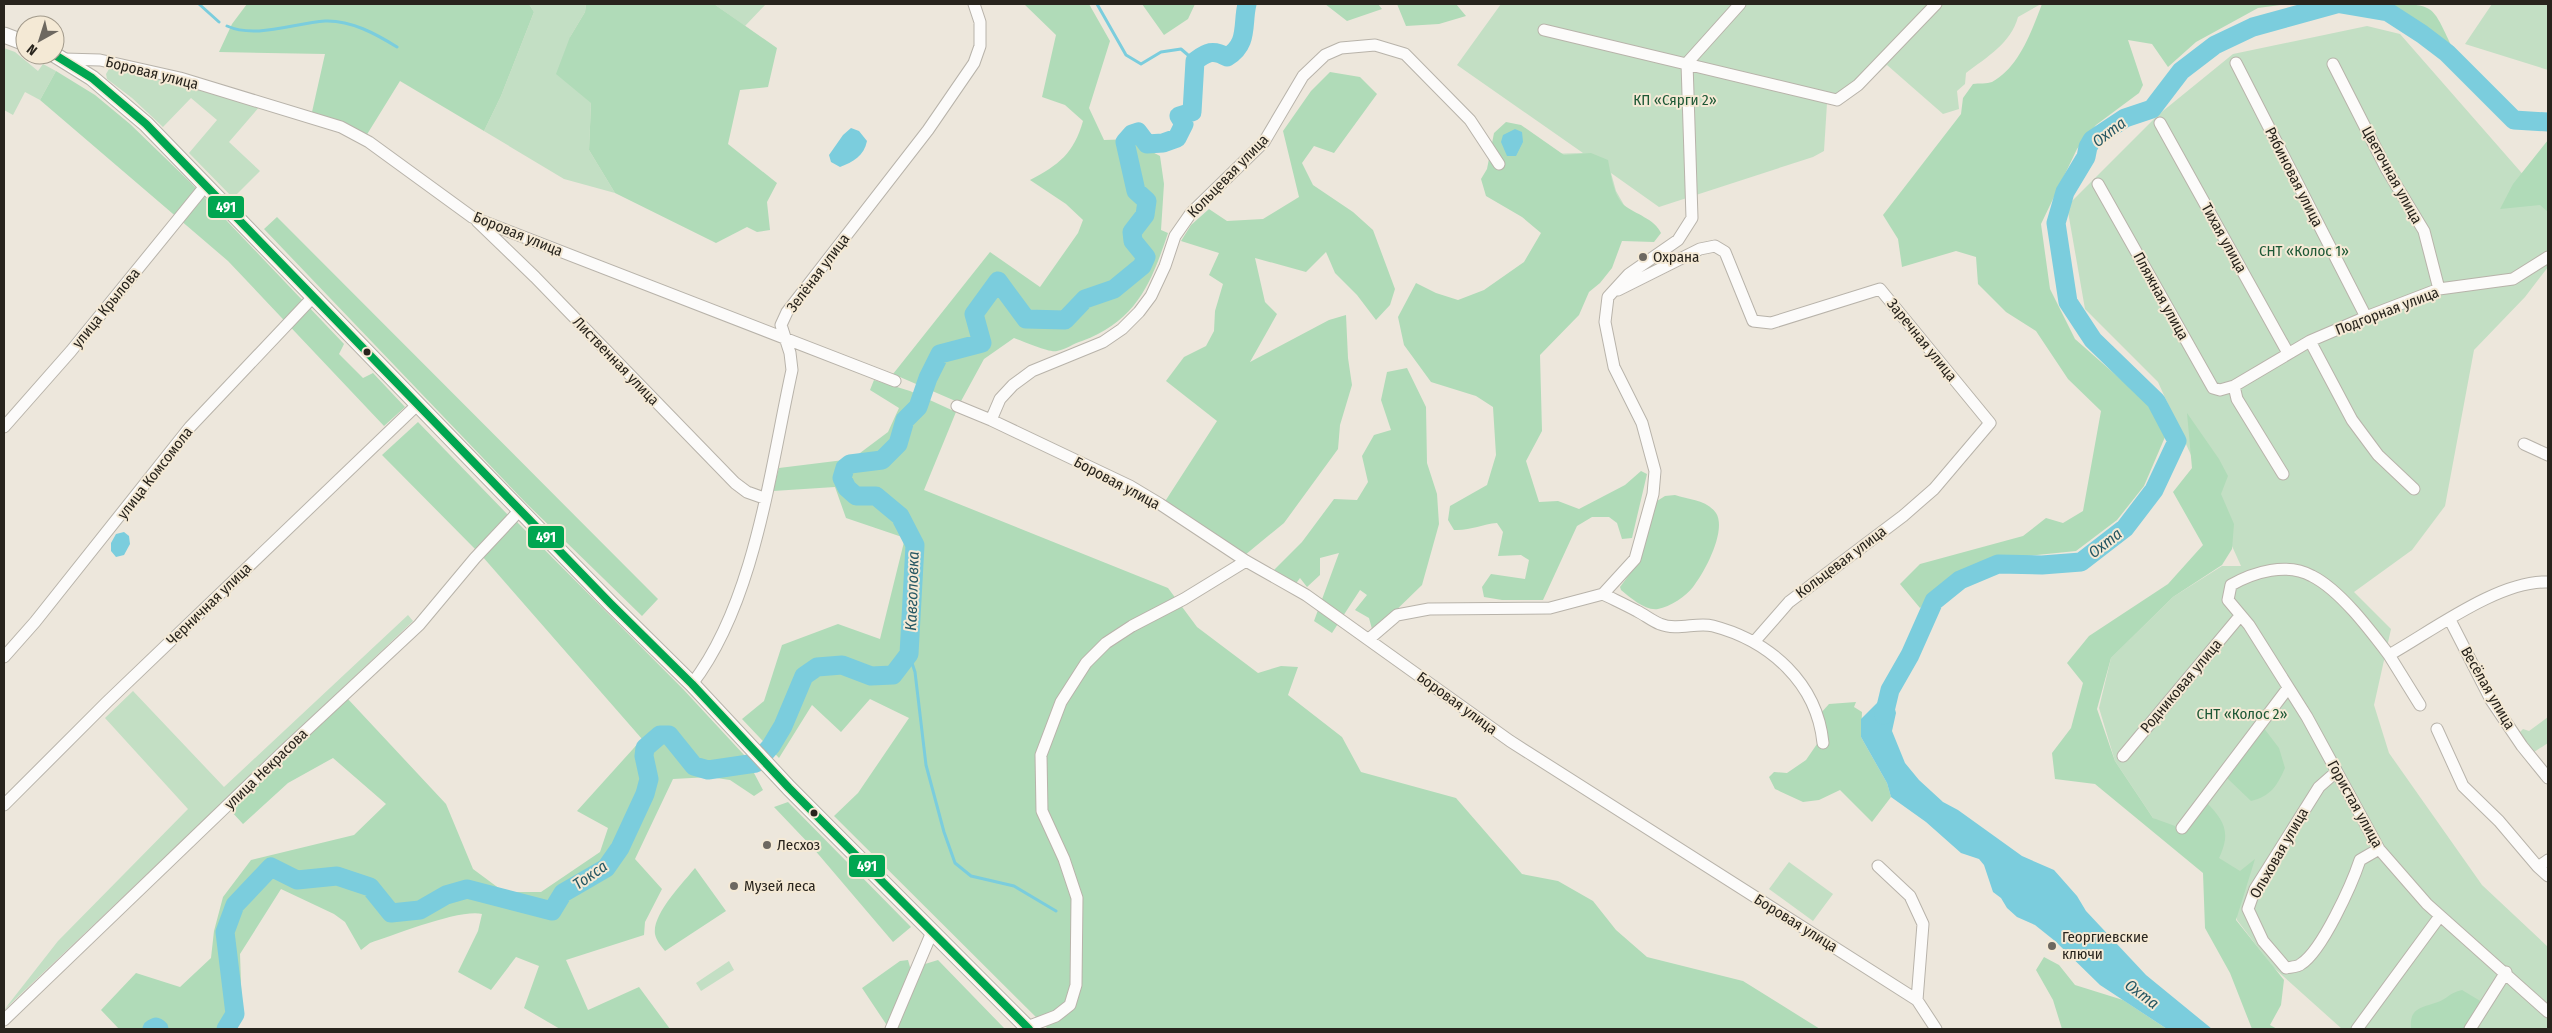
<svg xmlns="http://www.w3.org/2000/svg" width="2552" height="1033" viewBox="0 0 2552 1033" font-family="'Fira Sans Condensed',sans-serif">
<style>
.green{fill:#c3dfc4}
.forest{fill:#b0dbb8}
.water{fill:#7bcddd}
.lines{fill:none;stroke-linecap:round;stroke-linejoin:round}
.stream{stroke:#7bcddd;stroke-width:3}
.river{stroke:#7bcddd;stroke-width:19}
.minor-casing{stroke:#b8b3aa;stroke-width:13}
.secondary-casing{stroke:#b8b3aa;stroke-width:17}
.minor{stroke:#fcfbfa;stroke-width:11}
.secondary{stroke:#fcfbfa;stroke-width:15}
.bus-1-casing{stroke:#f4e9d5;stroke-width:11}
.bus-1{stroke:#00a651;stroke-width:8}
.poi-dot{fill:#6d6860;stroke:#f4e9d5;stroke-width:2}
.bus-dot{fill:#28241d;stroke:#f4e9d5;stroke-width:2}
.labels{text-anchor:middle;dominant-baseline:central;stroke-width:4;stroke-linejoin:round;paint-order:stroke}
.street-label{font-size:15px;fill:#28241d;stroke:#f4e9d5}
.park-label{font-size:15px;fill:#1d5835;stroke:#f4e9d5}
.poi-label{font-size:15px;fill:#28241d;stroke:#f4e9d5;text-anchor:start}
.water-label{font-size:16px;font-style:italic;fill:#255763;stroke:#f4e9d5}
.line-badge{stroke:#f4e9d5;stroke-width:2}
.badge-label{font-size:14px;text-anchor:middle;font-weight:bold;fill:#fff}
</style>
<rect width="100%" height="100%" fill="#ede7dc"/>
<!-- green -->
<path class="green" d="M529 4H586L585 12 570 37 591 102 589 150 615 193 564 179 484 131 501 96 534 12Z
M714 4H766L745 26Z
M1501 4H2041L2018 17C2011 43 1987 57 1966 73L1965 84 1957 91 1959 109 1943 114 1887 65 1854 95 1827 103 1824 151 1813 157 1659 207 1611 173 1616 191 1624 205 1548 154 1583 153 1457 65Z
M2492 4H2548V70L2465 44Z
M2367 26 2400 34 2548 203V267L2525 297 2474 350 2445 506 2412 550 2354 592 2391 629 2374 705 2389 753 2482 885 2548 947V1029H2342L2273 967 2237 920 2231 867 2153 818 2115 761 2099 708 2111 658 2173 597 2222 566H2241L2158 382 2085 309 2067 206 2158 115 2233 54Z
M4 48 15 52 38 71 43 64 56 71 40 100 25 92 13 115 4 110Z
M120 68 177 82 260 106 229 142 260 171 233 198 189 153 217 120 191 98 163 127 132 98 107 79 106 74 109 69Z
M408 615 413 621 4 1010 58 941 188 809 105 718 133 691 224 787Z
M2548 717V743L2534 752 2523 740 2520 732 2523 729 2529 731Z
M1789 862 1833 894 1813 921 1769 889Z
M729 961 734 970 701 991 696 983Z"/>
<!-- forest -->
<path class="forest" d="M247 4H529L534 12 501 96 484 131 400 81 366 136 343 123 312 112 325 54 219 52 232 24Z
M586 4H714L777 48 768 87 740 90 728 144 777 183 767 202 770 230 757 232 747 227 716 243 615 193 589 150 591 103 556 74 570 37 585 12Z
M1024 4H1089L1110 41 1089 108 1104 140 1134 139 1141 146 1160 156 1164 184 1161 230 1168 233C1151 284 1136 321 1082 341 1074 343 1065 350 1057 351 1049 353 1023 341 1014 338L984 359 960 403 893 374 990 252 1040 287 1078 233 1083 220 1066 204 1030 180C1059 165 1074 153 1083 121L1065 105 1042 97 1056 35Z
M1142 4H1195L1188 19 1164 35Z
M1325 4H1378L1382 9 1347 21Z
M1397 4H1456L1466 16 1439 24 1406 26Z
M2042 4H2288L2258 8 2196 42 2168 67 2152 44 2128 40 2143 85 2139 93 2096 125 2077 149 2041 224 2050 289 2075 339 2151 406 2165 437 2144 486 2117 520 2076 551 1996 559 1961 573 1932 596 1920 608 1900 584 1920 564 2023 536 2046 518 2063 523 2083 511 2101 411 2068 379 2036 331 2006 312 1978 284 1976 257 1956 251 1902 267 1898 239 1883 215 1961 114 1963 98 1973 84C1979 83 1987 84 1992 82 2019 68 2032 30 2042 4Z
M2388 4C2435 4 2432 5 2452 47L2428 29Z
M56 71 95 95 130 124 189 181 344 344 339 354 363 378 373 373 405 407 384 426 228 261 40 100Z
M1330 72 1360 77 1377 94 1334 153 1314 146 1302 163 1313 185 1353 212 1373 230 1395 289 1390 305 1376 320 1357 295 1335 273 1326 252 1306 272 1255 258 1265 302 1277 314 1250 362 1329 320 1346 315 1348 358 1352 385 1340 425 1338 449 1284 523 1245 555 1164 503 1217 421 1166 381 1184 357 1206 346 1214 331 1215 311 1223 284 1209 275 1219 253 1181 241 1191 225 1209 209 1227 221 1263 219 1299 197 1283 131 1311 91Z
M1506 122 1521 125 1564 155 1591 153 1608 160C1611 174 1613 195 1624 205 1635 214 1655 219 1661 233L1654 242 1622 241 1612 268 1600 283 1589 292 1579 315 1540 355 1542 431 1526 461 1539 502 1558 501 1579 509 1625 485 1641 471 1647 474 1632 538 1622 539 1617 523 1609 517H1592L1577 526 1543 600H1502L1484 597 1482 587 1491 574 1525 579 1529 560 1521 555 1498 556 1503 532 1497 523C1482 524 1470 531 1454 530L1448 520 1450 506 1487 485 1496 455 1493 407 1476 396 1431 382 1404 345 1398 317 1416 283 1436 293 1458 300 1484 290 1524 262 1541 233 1522 217 1486 196 1481 179 1487 169 1494 133Z
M2548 140V212L2540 205 2500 209 2513 184Z
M277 217 658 599 642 616 526 503 264 229Z
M1407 368 1426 407 1427 463 1437 494 1439 524 1422 585 1386 620 1372 629 1369 618 1355 610 1367 595 1360 590 1332 633 1314 621 1339 553 1320 558V575L1307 587 1300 578 1292 589 1268 576 1302 542 1334 499 1357 500 1368 482 1362 456 1374 435 1391 430 1381 400 1387 372Z
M874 380 910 391 956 412 924 490 1168 588 1197 627 1258 673 1281 666 1298 667 1288 695 1342 737 1361 772 1456 798 1522 874 1558 881 1593 901 1616 930 1647 957 1743 981 1820 1029H1048L834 816 858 793 909 718 870 699 841 732 812 705 779 758 742 719 764 701 782 645 838 624 880 639 905 538 846 518 835 487 773 491 779 468 852 459 888 432 899 408 870 390Z
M2187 413 2219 459 2228 476 2221 494 2234 524 2232 549 2222 565 2173 597 2111 658 2097 709 2115 761 2153 818 2175 826 2183 833 2206 802C2225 821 2231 833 2219 858L2240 871 2255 859 2236 920 2284 980 2281 1005 2270 1025 2277 1029H2252L2230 973 2205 928 2203 873 2095 784 2055 779 2052 753 2071 728 2083 683 2067 663 2089 636 2168 584 2203 545 2173 492 2192 468Z
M418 422 509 516 477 551 382 455Z
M1675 495C1689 500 1706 499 1716 513 1727 530 1705 572 1693 587 1686 596 1670 607 1658 609 1645 611 1631 598 1621 590L1620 587 1640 560 1657 501 1665 496Z
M515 520 683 689 745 756 763 790 754 796 730 780 710 777 673 779 635 859 662 889 645 922 644 935 566 960 588 1010 639 987 670 1029H560L524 1008 539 966 516 957 491 990 458 972 478 931 482 914C459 909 395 935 370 943L361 950 345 922 334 914 281 889 240 954 242 1012 234 1029H119L101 1010 136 973 180 987 211 958 214 931 223 897 251 860 354 835 386 804 333 758 288 783 243 824 230 810 347 698 446 804 473 869 504 892H541L600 852 608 828 577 811 642 739 482 556Z
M1856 702 1854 707 1862 712 1861 737 1887 783 1891 797 1872 822 1840 790 1819 800 1803 802 1775 789 1769 777 1774 772 1787 773 1806 760 1817 744 1820 714 1829 704Z
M2263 727 2279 748 2285 768C2277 786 2271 796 2251 801L2227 778Z
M788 802 911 927 893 942 813 848 774 807Z
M695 868 726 911 665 951C661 946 656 940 655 934 652 914 683 883 695 868Z
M2044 957 2059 965 2075 985 2123 1000 2167 1029H2062L2053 1000 2036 970Z
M908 960 912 974 888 1027 862 988 900 961Z
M938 960 1005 1029H896L925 964Z
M2462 990 2482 1002 2465 1029H2411C2409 1007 2422 1008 2438 1002 2447 999 2449 993 2462 990Z"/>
<!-- water -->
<path class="water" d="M851 128 859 131 867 141C864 156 853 162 840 167L831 162 829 155 843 135Z
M1515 129 1522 132 1523 142 1516 156H1507L1501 142 1503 135Z
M124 532 129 536 130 544 124 555 116 557 111 551V543L116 534Z
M1890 690 1896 713 1892 731 1905 763 1919 780 1943 802 1958 810 2022 856 2054 870 2077 896 2086 911 2146 975 2212 1029H2167L2100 985 2055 941 2035 925 2017 917 2007 908 2001 898 1993 892 1984 865 1979 859 1961 853 1926 822 1891 797 1887 783 1861 737V719Z"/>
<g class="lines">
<!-- stream -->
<path class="stream" d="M199 4 219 22
M1097 4 1126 55 1141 64 1161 52 1181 49 1195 61
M227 26C256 39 294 23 325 21 351 20 376 34 397 47
M909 654 915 672 926 765 944 832 955 863 971 876 1014 886 1056 911"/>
<!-- river -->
<path class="river" d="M2341 4 2388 12 2422 34 2447 53 2514 120 2548 122
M1884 715 1890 690 1910 655 1934 601 1960 580 1998 564 2042 565 2081 562 2125 528 2154 490 2177 441 2156 401 2093 340 2068 302 2056 223 2065 192 2086 157 2088 147 2092 140 2125 118 2152 109 2181 71 2215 45 2253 27 2336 4
M152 1029 156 1027 159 1029
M226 1029 235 1014 225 932 235 905 271 867 297 880 337 876 370 887 391 913 420 910 446 895 467 889 552 911 563 893 606 868 620 848 645 794 649 779 644 756 645 748 660 735H669L694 766 708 770 756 763 771 746 783 726 804 676 817 667 842 665 871 676 893 675 909 654 915 545 900 516 876 496H856L847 488 842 478 845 468 850 464 882 460 898 444 905 420 918 407 928 378 940 354 982 343 974 314 998 281 1026 319 1065 320 1085 299 1114 289 1142 266 1146 257 1133 241 1132 232 1145 215 1147 201 1136 191 1125 142 1132 134 1138 132 1147 144 1163 143 1177 138 1184 124 1179 116 1192 112 1195 61C1207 52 1213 49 1227 57 1249 44 1242 24 1247 4"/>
<defs>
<path id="minor" d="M1544 30 1837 100 1858 85 1936 4
M64 59 100 60 180 78 341 127 369 142 472 217 895 381
M1687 63 1740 4
M2236 63 2366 317
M2333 64 2387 170 2424 231 2439 289
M2160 123 2288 353
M2098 184 2213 388 2220 390 2234 386 2310 341 2366 317 2439 289 2513 279 2548 257
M477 221 535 277 735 483 747 492 764 498
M1618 290 1700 249 1715 246 1725 252 1753 321 1771 323 1880 289 1990 423 1934 489 1903 516 1789 602 1754 642
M2310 341 2352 420 2378 455 2414 489
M2234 386 2237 399 2283 474
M957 406 991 420 1130 486 1160 504 1246 561 1306 595 1510 741 1917 1000 1936 1029
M991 420 1000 399 1013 385 1032 371 1103 342 1122 329 1139 312 1151 296 1165 266 1175 236 1191 213 1264 142 1303 76 1325 55 1341 48 1375 45 1405 54 1470 120 1499 164
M4 427 71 351 206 185
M2524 444 2548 455
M2548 582C2499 580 2432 631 2389 655 2370 630 2340 590 2312 576 2287 562 2254 572 2231 585L2228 600 2249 625 2307 717 2379 849 2427 904 2548 1012
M1603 594C1615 600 1626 605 1637 611 1645 615 1652 621 1660 624 1677 631 1697 622 1713 626 1770 641 1817 683 1823 743
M2450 620 2491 700 2522 746 2548 778
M1369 639 1397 615 1429 609 1550 608 1603 594 1635 559 1653 494 1655 471 1642 423 1614 367 1605 322 1608 297 1629 274 1678 240 1692 218 1687 63
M2389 655 2420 705
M4 657 35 622 190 427 314 296
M692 684C755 602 770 470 792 370L790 353 781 325 787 312 928 130 974 63 980 46V22L974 4
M2437 729 2463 786 2499 821 2538 867 2548 860
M2123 756 2240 616
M2336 772 2319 787 2255 889 2248 909 2263 941 2286 968C2291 967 2298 967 2301 964 2322 951 2352 884 2360 860L2379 849
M4 805 107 702 417 405
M2182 828 2288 688
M1878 866 1910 896 1923 924 1917 1000
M2538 867 2548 876
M4 1020 286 749 419 625 475 558 520 510
M1027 1027 1056 1016 1070 1005 1076 985 1077 898 1064 859 1042 811 1041 755 1061 702 1086 663 1106 643 1132 626 1184 599 1246 561
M891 1029 932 932
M2357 1029 2440 916
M2470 1029 2506 972"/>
<path id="secondary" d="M4 35 25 43
M55 55 92 78 146 124 611 604 692 684 789 788 1029 1029"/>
</defs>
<!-- minor casing -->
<use href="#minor" class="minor-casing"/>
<!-- secondary casing -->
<use href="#secondary" class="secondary-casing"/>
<!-- minor -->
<use href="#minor" class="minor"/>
<!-- secondary -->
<use href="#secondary" class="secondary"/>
<defs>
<path id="bus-1" d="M55 55 92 78 146 124 611 604 692 684 789 788 1029 1029"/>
</defs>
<!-- bus-1 casing -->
<use href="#bus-1" class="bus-1-casing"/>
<!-- bus-1 -->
<use href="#bus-1" class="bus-1"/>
</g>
<!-- markers -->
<g class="poi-dot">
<circle cx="1643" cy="257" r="5"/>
<circle cx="767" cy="845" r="5"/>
<circle cx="734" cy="886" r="5"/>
<circle cx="2052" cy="946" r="5"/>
</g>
<g class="bus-dot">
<circle cx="367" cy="352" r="4.5"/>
<circle cx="814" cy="813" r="4.5"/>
</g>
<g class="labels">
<!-- street labels -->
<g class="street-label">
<text transform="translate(152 73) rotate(14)">Боровая улица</text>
<text transform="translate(2392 175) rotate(61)">Цветочная улица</text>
<text transform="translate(1228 176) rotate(-46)">Кольцевая улица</text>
<text transform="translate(2294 177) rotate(63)">Рябиновая улица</text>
<text transform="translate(518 234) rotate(22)">Боровая улица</text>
<text transform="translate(2224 238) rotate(61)">Тихая улица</text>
<text transform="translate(818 273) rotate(-53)">Зелёная улица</text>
<text transform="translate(2161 296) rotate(61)">Пляжная улица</text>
<text transform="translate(106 308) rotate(-51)">улица Крылова</text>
<text transform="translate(2387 311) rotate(-21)">Подгорная улица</text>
<text transform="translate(1922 340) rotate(51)">Заречная улица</text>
<text transform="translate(616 361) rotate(46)">Лиственная улица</text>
<text transform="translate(155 473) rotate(-52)">улица Комсомола</text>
<text transform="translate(1117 483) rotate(28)">Боровая улица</text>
<text transform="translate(1841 562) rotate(-37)">Кольцевая улица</text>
<text transform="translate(209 604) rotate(-44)">Черничная улица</text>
<text transform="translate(2181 686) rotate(-50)">Родниковая улица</text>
<text transform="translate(2488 688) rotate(60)">Весёлая улица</text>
<text transform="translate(1457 703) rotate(36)">Боровая улица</text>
<text transform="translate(266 769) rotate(-44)">улица Некрасова</text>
<text transform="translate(2355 804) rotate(61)">Гористая улица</text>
<text transform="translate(2279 853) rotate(-60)">Ольховая улица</text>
<text transform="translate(1796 923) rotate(32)">Боровая улица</text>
</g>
<!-- park labels -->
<g class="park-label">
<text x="1675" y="100">КП «Сярги 2»</text>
<text x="2304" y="251">СНТ «Колос 1»</text>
<text x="2242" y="714">СНТ «Колос 2»</text>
</g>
<!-- poi labels -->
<g class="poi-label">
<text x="1653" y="257">Охрана</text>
<text x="777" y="845">Лесхоз</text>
<text x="744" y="886">Музей леса</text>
<text x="2062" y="937">Георгиевские<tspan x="2062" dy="17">ключи</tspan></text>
</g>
<!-- water labels -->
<g class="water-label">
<text transform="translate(2109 132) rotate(-37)">Охта</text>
<text transform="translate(2105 543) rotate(-38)">Охта</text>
<text transform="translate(912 591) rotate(-88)">Кавголовка</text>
<text transform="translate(590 875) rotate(-35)">Токса</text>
<text transform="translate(2142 994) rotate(37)">Охта</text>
</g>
</g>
<g class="line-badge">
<rect x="207" y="195" width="38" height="24" rx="5" fill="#00a651"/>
<rect x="527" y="525" width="38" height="24" rx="5" fill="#00a651"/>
<rect x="848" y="854" width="38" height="24" rx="5" fill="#00a651"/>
</g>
<g class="badge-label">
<text x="226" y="212">491</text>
<text x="546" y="542">491</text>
<text x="867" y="871">491</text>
</g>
<!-- border -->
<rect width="2552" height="1033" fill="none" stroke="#28241d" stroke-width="10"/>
<!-- north arrow -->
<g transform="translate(40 40) rotate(219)"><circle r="24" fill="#f4e9d5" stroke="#a29a8b"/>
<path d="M0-4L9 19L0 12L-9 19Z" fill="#6d6860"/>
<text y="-8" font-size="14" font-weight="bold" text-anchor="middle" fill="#28241d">N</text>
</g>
</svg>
